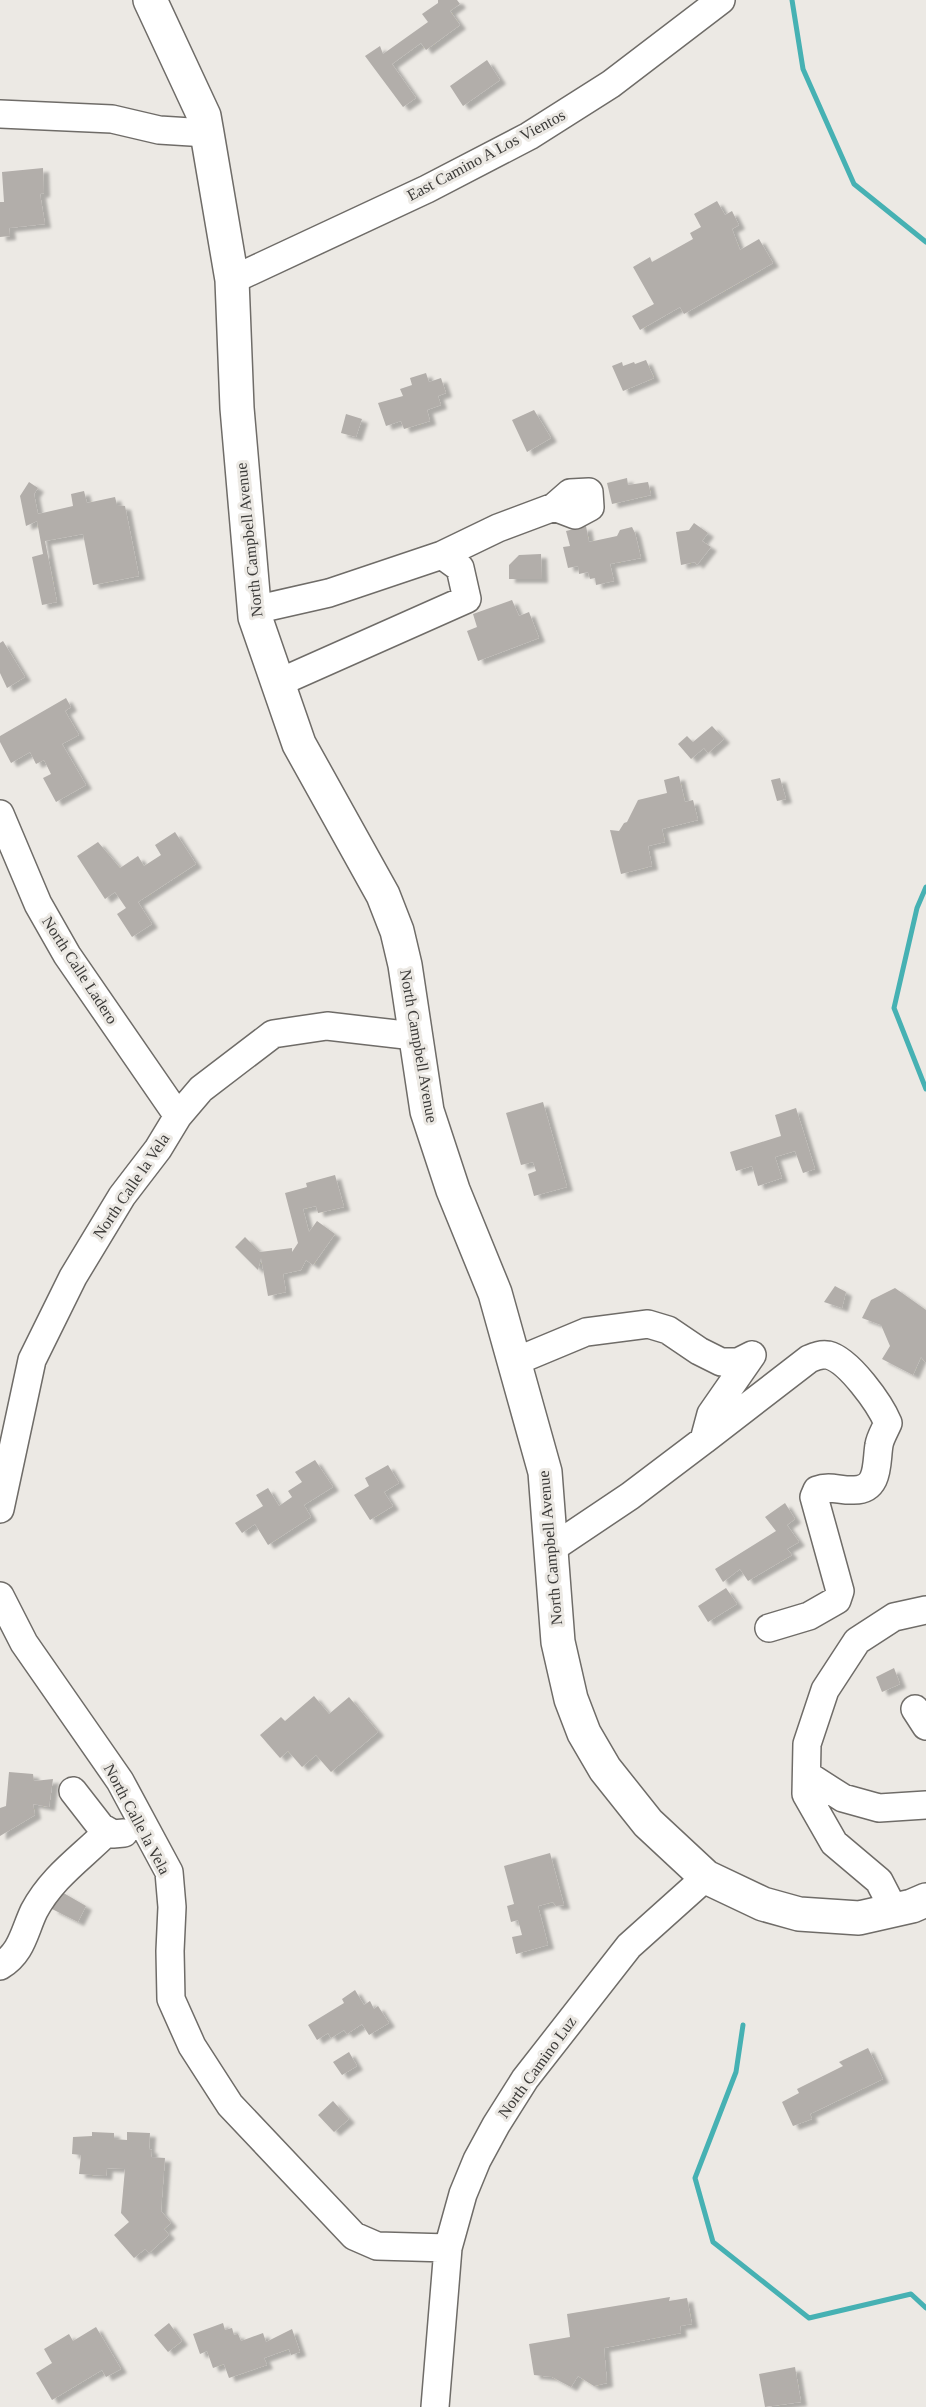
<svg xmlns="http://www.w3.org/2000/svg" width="926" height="2407" viewBox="0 0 926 2407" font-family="'Times New Roman',serif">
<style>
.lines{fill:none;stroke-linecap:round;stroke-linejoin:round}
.stream{stroke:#46b1b3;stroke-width:5}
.building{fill:#b2aeaa;filter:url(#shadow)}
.minor-casing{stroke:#6f6c68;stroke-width:30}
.major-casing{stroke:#6f6c68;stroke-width:36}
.minor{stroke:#fff;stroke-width:27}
.major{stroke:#fff;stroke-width:33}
.labels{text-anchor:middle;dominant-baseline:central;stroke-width:6;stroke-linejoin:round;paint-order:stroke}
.street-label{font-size:16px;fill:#3c3b39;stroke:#ece9e4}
</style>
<defs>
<filter id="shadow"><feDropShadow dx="6" dy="4" stdDeviation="1.5" flood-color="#0004"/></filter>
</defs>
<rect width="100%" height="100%" fill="#ece9e4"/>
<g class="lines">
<!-- stream -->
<path class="stream" d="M792 0 803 69 854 184 926 242
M926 887 917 908 894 1008 926 1089
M743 2025 736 2072 695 2178 713 2242 809 2318 911 2294 926 2308"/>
</g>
<!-- building -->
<path class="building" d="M438 0H457L460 4 450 11 460 25 426 50 421 43 392 64 416 98 403 107 365 56 380 46 383 54 428 22 422 14 438 3Z
M487 60 500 80 463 106 450 86Z
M43 168 44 193 40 194 45 224 9 228 10 236 0 237V202H4L2 172Z
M717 201 725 215 732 211 739 225 732 229 740 250 759 239 773 263 684 314 680 307 640 330 632 316 654 304 633 267 650 257 652 262 693 239 690 233 701 227 694 214Z
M646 360 654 378 623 391 612 366 622 362 623 366 634 362 635 364Z
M426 373 429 382 441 378 446 393 438 396 441 405 427 410 430 421 404 429 401 421 386 426 378 403 403 396 400 389 412 385 410 378Z
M534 410 551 438 527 452 512 420Z
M346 414 362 419 356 437 341 433Z
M627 478 628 485 648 482 651 495 612 504 607 483Z
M29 482 38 488 34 494 38 514 73 506 71 494 84 491 87 503 115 497 117 505 125 506 139 576 93 585 83 534 45 541 57 602 42 605 32 557 43 554 37 521 26 526 20 496Z
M694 523 708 533 702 541 711 547 697 565 695 562 681 565 676 532 689 530Z
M586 526 589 542 617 536 620 530 632 527 635 533 641 558 610 564 614 581 596 585 595 578 590 579 588 572 579 574 578 566 568 568 563 547 570 546 566 531Z
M541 554 542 579H509V565L519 555Z
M512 600 519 616 529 612 539 638 478 661 467 631 477 627 473 614Z
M3 641 25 677 7 688 0 673V643Z
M66 698 71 707 65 711 79 735 62 744 86 785 56 802 43 778 51 774 44 760 36 764 30 752 11 763 0 742V736Z
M712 726 724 739 708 753 704 748 691 759 678 744 687 736 693 742Z
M679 776 685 802 693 800 698 820 662 829 665 842 648 846 652 866 621 874 610 830 619 831 624 823 627 822 638 800 667 793 664 780Z
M780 778 786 799 777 801 771 780Z
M175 832 196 864 138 902 152 924 132 937 117 914 126 908 115 892 105 899 77 856 98 842 120 868 138 856 144 866 161 855 155 845Z
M543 1102 567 1187 534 1196 528 1174 536 1171 533 1162 521 1165 506 1113Z
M796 1108 815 1169 803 1173 795 1151 775 1157 782 1178 758 1186 752 1166 736 1171 730 1152 781 1136 775 1115Z
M335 1175 344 1207 318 1213 316 1206 303 1209 309 1232 317 1221 335 1234 313 1265 306 1260 301 1270 283 1274 286 1292 268 1296 261 1258 258 1270 235 1247 245 1237 260 1252 292 1248V1252L298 1243 285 1193 307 1187 306 1183Z
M835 1286 846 1292 842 1308 824 1302Z
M895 1288 926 1310V1363L921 1357 913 1375 882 1359 890 1346 881 1325 862 1318 871 1300Z
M315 1460 333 1487 304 1505 311 1517 268 1545 255 1524 242 1533 235 1523 263 1506 256 1495 268 1488 279 1506 292 1497 288 1491 302 1482 295 1472Z
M388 1465 399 1483 384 1492 393 1506 370 1520 354 1495 369 1486 365 1478Z
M785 1503 795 1519 787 1525 799 1542 787 1549 792 1555 748 1581 740 1569 723 1582 715 1569 776 1531 765 1517Z
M726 1588 737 1604 708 1622 698 1606Z
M894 1668 900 1684 882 1692 876 1677Z
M314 1696 329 1714 349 1697 378 1732 331 1772 316 1755 302 1767 288 1751 280 1758 260 1735 281 1717 285 1721Z
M9 1772 33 1774 34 1781 53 1779 49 1807 33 1804 35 1815 0 1836V1808L6 1806Z
M550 1853 564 1905 556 1906 553 1902 538 1906 548 1945 516 1954 512 1937 522 1935 518 1920 511 1922 507 1906 514 1904 504 1866Z
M60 1891 86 1906 78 1922 52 1909Z
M355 1990 364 2005 370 2001 374 2009 378 2006 389 2023 369 2035 362 2024 347 2034 344 2030 331 2038 328 2033 317 2040 308 2025 344 2003 342 1999Z
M868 2048 883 2079 810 2114 812 2119 793 2126 782 2102 799 2093 797 2089 843 2066 839 2062Z
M349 2052 357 2066 342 2075 333 2062Z
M333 2101 349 2119 334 2132 318 2115Z
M92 2132 114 2133V2139L127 2140V2132L150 2133 149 2149 152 2150 151 2157 165 2158 161 2211 171 2223 164 2229 169 2235 149 2253 145 2249 134 2258 114 2235 129 2222 121 2213 125 2169 107 2168 106 2176 79 2174 81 2155 72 2154 73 2137 92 2136Z
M670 2297 669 2301 687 2298 692 2324 680 2326 681 2333 604 2348 607 2383 594 2386 578 2376 571 2387 552 2377 534 2375 529 2344 570 2337 567 2314Z
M169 2323 182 2341 168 2352 154 2335Z
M223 2323 225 2330 232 2328 234 2335 238 2334 241 2341 263 2333 266 2342 292 2329 300 2352 291 2355 289 2349 264 2358 267 2365 229 2378 224 2364 213 2368 207 2351 200 2354 193 2334Z
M96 2327 121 2369 106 2377 102 2370 52 2400 36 2373 52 2363 44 2349 69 2334 73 2341Z
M795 2367 801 2402 765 2407 759 2374Z"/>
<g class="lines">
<defs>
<path id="minor" d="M0 114 112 119 159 130 207 133
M232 280 427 189 529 136 611 84 721 0
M254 610 329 593 442 555 498 528 554 507 570 493 589 492 590 507 575 515 554 507
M278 683 467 599 460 568 442 555
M0 814 38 904 67 955 178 1116
M514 1362 586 1332 648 1324 668 1330 699 1351 721 1362H738L752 1355
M704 1440 809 1359C816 1356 821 1354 828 1355 849 1360 880 1404 888 1423 885 1430 880 1438 879 1445 876 1462 880 1490 854 1490 841 1491 830 1485 817 1490L814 1497 840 1591 837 1600 809 1616 769 1628
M0 1509 32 1360 73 1277 122 1196 158 1149 178 1116 201 1089 273 1034 327 1026 414 1036
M551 1549 630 1496 704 1440 711 1414 752 1355
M0 1596 24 1643 120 1781 169 1872 172 1907 170 1951 171 1999 192 2046 230 2105 354 2236 377 2246 448 2248
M915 1709 926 1726
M807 1775 843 1798 879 1808 926 1805
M73 1791 101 1827 113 1834 124 1833
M894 1910 879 1881 834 1843 806 1794 807 1744 825 1690 857 1641 894 1617 926 1610
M0 1966C22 1953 24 1932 34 1911 52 1877 81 1858 107 1832
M435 2407 448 2248 463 2194 477 2160 496 2125 525 2079 629 1946 706 1877"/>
<path id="major" d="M150 0 204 116 207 133 232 280 237 408 255 617 299 744 383 895 397 931 405 965 427 1111 453 1190 495 1293 545 1472 558 1642 571 1699 584 1733 605 1769 648 1823 706 1877 763 1904 799 1914 859 1918 912 1906 926 1900"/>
</defs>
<!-- minor casing -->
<use href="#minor" class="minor-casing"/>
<!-- major casing -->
<use href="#major" class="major-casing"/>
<!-- minor -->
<use href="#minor" class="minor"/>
<!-- major -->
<use href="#major" class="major"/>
</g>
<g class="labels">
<!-- street labels -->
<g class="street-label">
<text transform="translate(486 155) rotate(-28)">East Camino A Los Vientos</text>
<text transform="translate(249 540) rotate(-96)">North Campbell Avenue</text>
<text transform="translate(80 970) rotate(57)">North Calle Ladero</text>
<text transform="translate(419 1046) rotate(80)">North Campbell Avenue</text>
<text transform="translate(131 1186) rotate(-56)">North Calle la Vela</text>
<text transform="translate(550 1548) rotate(-95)">North Campbell Avenue</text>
<text transform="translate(137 1819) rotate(62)">North Calle la Vela</text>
<text transform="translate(537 2067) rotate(-54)">North Camino Luz</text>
</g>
</g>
</svg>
